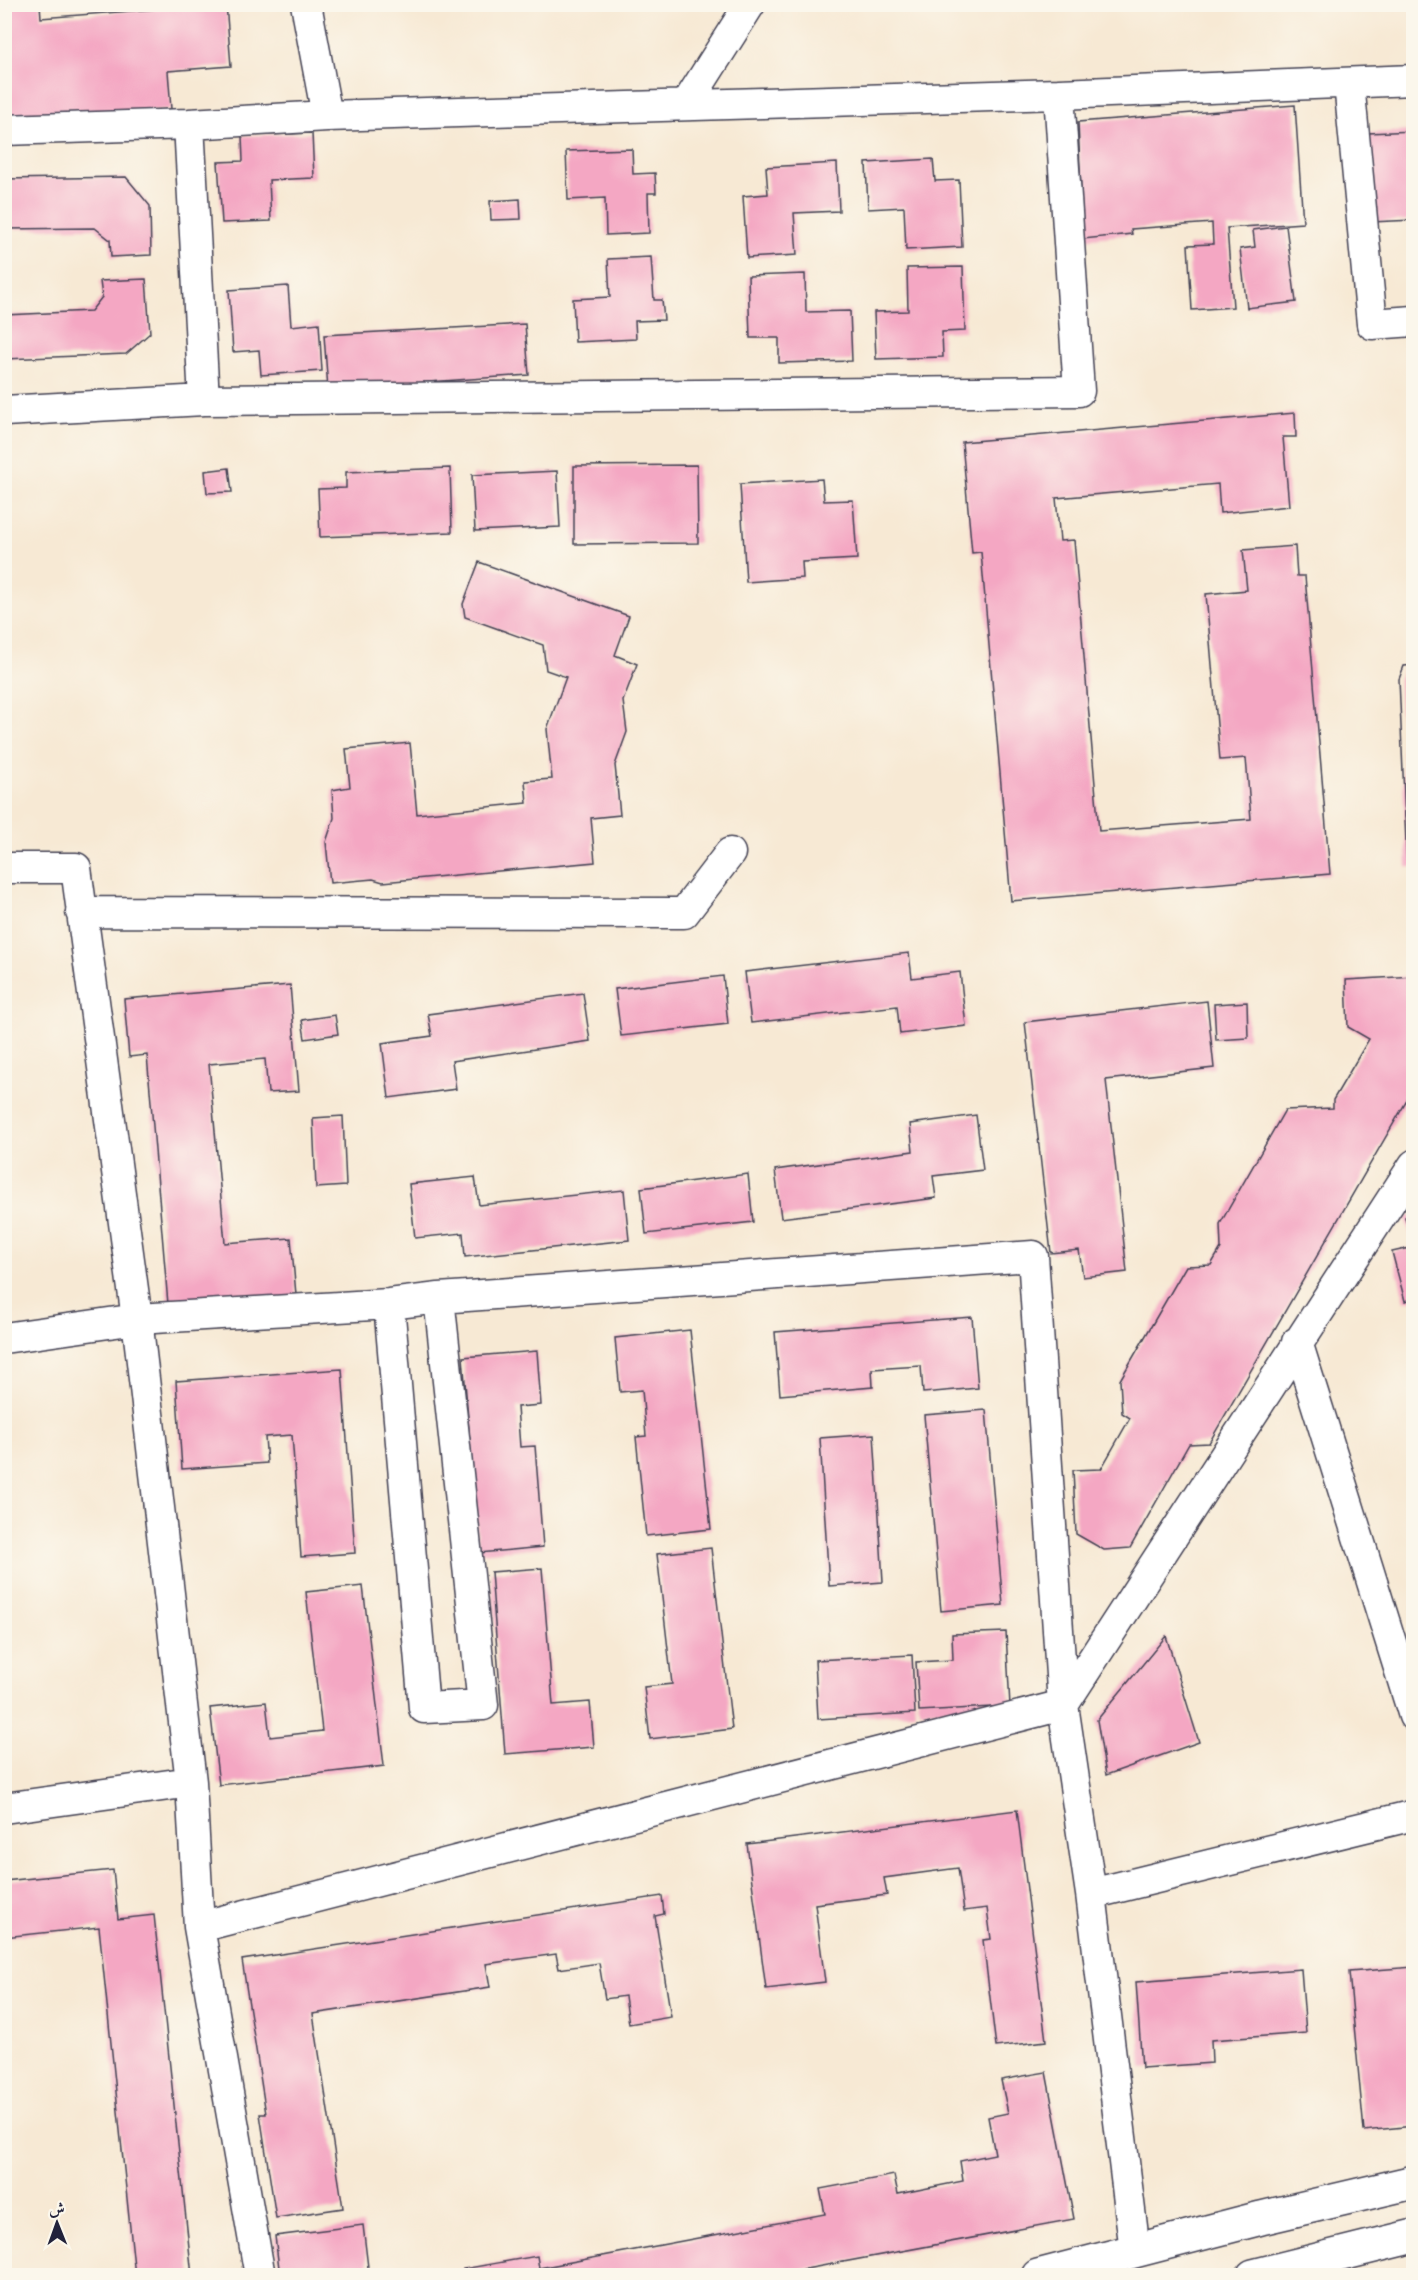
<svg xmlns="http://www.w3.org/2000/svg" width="1418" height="2280" viewBox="0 0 1418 2280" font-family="Vollkorn,Amiri,serif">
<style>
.building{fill:#f4a7c3}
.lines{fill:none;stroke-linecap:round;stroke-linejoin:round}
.street-casing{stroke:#424052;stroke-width:33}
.primary-casing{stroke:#424052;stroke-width:36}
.street{stroke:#fff;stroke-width:30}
.primary{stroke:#fff;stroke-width:33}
</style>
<rect width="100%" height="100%" fill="#fbf7ec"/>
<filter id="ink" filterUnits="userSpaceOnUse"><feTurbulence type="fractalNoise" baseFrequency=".0167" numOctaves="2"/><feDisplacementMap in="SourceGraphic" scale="12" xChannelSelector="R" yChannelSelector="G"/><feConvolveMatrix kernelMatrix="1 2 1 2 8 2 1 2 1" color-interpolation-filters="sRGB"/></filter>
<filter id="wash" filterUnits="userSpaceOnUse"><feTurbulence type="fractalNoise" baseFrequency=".008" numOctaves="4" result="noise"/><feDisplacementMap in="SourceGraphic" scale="24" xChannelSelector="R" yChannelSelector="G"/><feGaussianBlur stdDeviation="1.35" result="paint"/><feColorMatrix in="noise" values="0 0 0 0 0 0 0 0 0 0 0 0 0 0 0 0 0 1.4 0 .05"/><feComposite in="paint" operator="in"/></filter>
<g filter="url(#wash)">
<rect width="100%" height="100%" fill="#f7e9d4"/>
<g id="blocks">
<!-- building -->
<path class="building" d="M4 4H40L41 18 170 8V4H226L231 66 168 71 171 109 4 122Z
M1295 105 1303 223 1227 228 1233 307 1192 310 1188 245 1213 244 1212 223 1131 229 1132 234 1083 239 1078 122Z
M1414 131V220L1371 222 1368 133Z
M312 133 314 178 269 180 271 221 222 223 218 162 243 161 242 136Z
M632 149 633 174 655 173 656 193H648L649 233 606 235 605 198 568 200 566 151Z
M933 159 935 181 959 180 962 247 906 250 904 207 868 209 866 163Z
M837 163 839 211 794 213 797 255 747 258 743 196 768 194 766 167Z
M126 177 150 206 151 255 111 257 110 240 95 228 4 229V179Z
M520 199 521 219 491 220 490 201Z
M1286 226 1296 302 1247 308 1240 249 1255 247 1253 230Z
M651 257 654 300H662L664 320 635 321 636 339 575 342 573 299 610 297 608 259Z
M963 267 965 331 942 332 943 357 876 359 874 312 908 311 907 268Z
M805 274 806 312 850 311 852 361 779 363V338H750L748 276Z
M146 279 150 333 126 354 5 359V315L91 311 102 297 100 281Z
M288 286 291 326 319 323 322 371 261 375 259 350 233 352 229 290Z
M525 324 529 375 328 389 324 335Z
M1295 413 1296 437H1283L1289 506 1220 513 1218 484 1056 498 1060 541 1074 540 1099 831 1251 819 1246 758 1220 760 1206 594 1247 590 1243 550 1295 546 1297 576H1305L1330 874 1011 901 981 552 972 553 962 442Z
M697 465 698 543 574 544V466Z
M229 468 232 492 207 493 205 471Z
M450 468 452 532 320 537 318 489 346 488V472Z
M557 471 560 527 475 531 472 475Z
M822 479 824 501 853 500 857 559 802 562 803 578 746 582 740 484Z
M479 562 629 616 615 655 637 664 623 701 627 732 615 765 620 815 591 818 595 862 383 882 373 879 330 883 326 842 334 818 332 790 350 787 346 749 410 743 417 814 527 803 525 781 552 779 547 729 566 677 546 670 543 645 465 617 463 604Z
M1414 665V867H1407L1399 679 1404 666Z
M909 953 912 978 960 972 966 1026 900 1034 897 1006 751 1023 745 972Z
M723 976 728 1024 621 1036 615 989Z
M1414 976V1088L1209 1443 1189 1444 1130 1548 1104 1550 1076 1534 1073 1470 1101 1469 1130 1418 1122 1413 1120 1380 1186 1266 1211 1265 1221 1248 1220 1224 1285 1110 1333 1108V1100L1369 1039 1348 1027 1346 980Z
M290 985 299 1091 268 1093 265 1059 209 1064 225 1243 291 1238 297 1306 169 1316 147 1055 129 1057 124 999Z
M583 993 590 1041 452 1061 456 1089 389 1098 382 1043 432 1036 428 1014Z
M1207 1001 1214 1068 1106 1080 1127 1272 1083 1277 1079 1250 1051 1253 1025 1022Z
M1247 1002 1248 1038 1216 1040 1214 1004Z
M335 1015 338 1034 305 1039 302 1020Z
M976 1115 983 1170 933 1176 936 1198 781 1218 775 1170 913 1151 910 1124Z
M343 1116 346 1186 316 1188 313 1118Z
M748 1174 753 1222 646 1234 641 1188Z
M475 1177 479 1205 624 1190 629 1240 465 1257 463 1233 415 1238 409 1184Z
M1414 1215V1244H1413L1405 1217Z
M1414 1247V1299L1405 1301 1392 1252Z
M972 1317 978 1388 923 1393 921 1366 872 1369 873 1387 780 1395 775 1332Z
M690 1330 711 1529 646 1536 636 1437 646 1436 642 1390 620 1392 615 1338Z
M537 1351 541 1405 517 1407 520 1447 535 1446 543 1547 479 1553 463 1357Z
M342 1369 355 1553 301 1557 292 1435 265 1437 267 1463 182 1469 176 1381Z
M986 1410 1003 1605 941 1611 924 1415Z
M874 1434 883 1582 829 1586 820 1438Z
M711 1548 732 1729 650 1739 644 1687 672 1684 657 1554Z
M542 1568 553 1705 590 1702 594 1747 505 1754 491 1572Z
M363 1586 384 1766 219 1785 210 1708 266 1702 270 1737 322 1731 306 1592Z
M1006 1632 1010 1706 919 1711 916 1662 953 1660 952 1634Z
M1166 1636 1199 1742 1106 1775 1097 1720Z
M912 1655 915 1713 818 1719 815 1660Z
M1017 1810 1046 2041 996 2047 983 1940 991 1939 987 1908 964 1911 958 1868 884 1878 887 1895 815 1904 825 1982 766 1989 747 1844Z
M113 1870 118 1919 154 1915 192 2276H135L99 1927 4 1937V1881Z
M662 1896 664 1914 655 1916 671 2017 629 2024 625 1996 605 1999 599 1963 559 1969 556 1954 486 1964 490 1987 313 2014 343 2208 276 2218 260 2114H266L242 1960Z
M1414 1967V2126L1364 2131 1349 1972Z
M1301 1969 1306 2033 1211 2040 1212 2063 1142 2068 1136 1982Z
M1046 2072 1074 2219 768 2276H465L463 2269 537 2256 539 2268 825 2214 820 2189 894 2175 898 2194 963 2181 960 2161 995 2154 988 2117 1008 2113 1001 2080Z
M363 2225 369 2276H280L275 2236Z"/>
</g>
</g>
<g filter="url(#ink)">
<use href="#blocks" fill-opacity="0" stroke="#424052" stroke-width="1.5"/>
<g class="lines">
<defs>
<path id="street" d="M306 4 327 116
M1349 83 1372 324 1414 321
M686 105 750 4
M189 124 204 400
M4 130 189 124 327 116 1059 94 1414 80
M4 411 204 400 1079 391 1059 94
M4 868H76L137 1319 389 1304 439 1298 483 1705 424 1708 389 1304
M81 912 684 913 730 853
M439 1298 1033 1256 1063 1705 1091 1894 1135 2251
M4 1338 137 1319 191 1782 199 1927 260 2276
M1297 1342 1414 1716
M4 1808 191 1782
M1091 1894 1414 1815
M199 1927 1063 1705 1414 1165"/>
<path id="primary" d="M1038 2276 1261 2218 1414 2182
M1253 2276 1414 2236"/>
</defs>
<!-- street casing -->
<use href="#street" class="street-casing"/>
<!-- primary casing -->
<use href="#primary" class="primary-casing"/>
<!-- street -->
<use href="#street" class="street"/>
<!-- primary -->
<use href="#primary" class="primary"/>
</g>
</g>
<!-- margin -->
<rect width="1418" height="2280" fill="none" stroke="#fbf7ec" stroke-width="24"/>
<!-- north arrow -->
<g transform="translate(57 2223) rotate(359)" stroke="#fbf7ec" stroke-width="4.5" paint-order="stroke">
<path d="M0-4.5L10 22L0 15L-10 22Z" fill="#22223b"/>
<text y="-9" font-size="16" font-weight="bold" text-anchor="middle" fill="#22223b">ش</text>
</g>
</svg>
